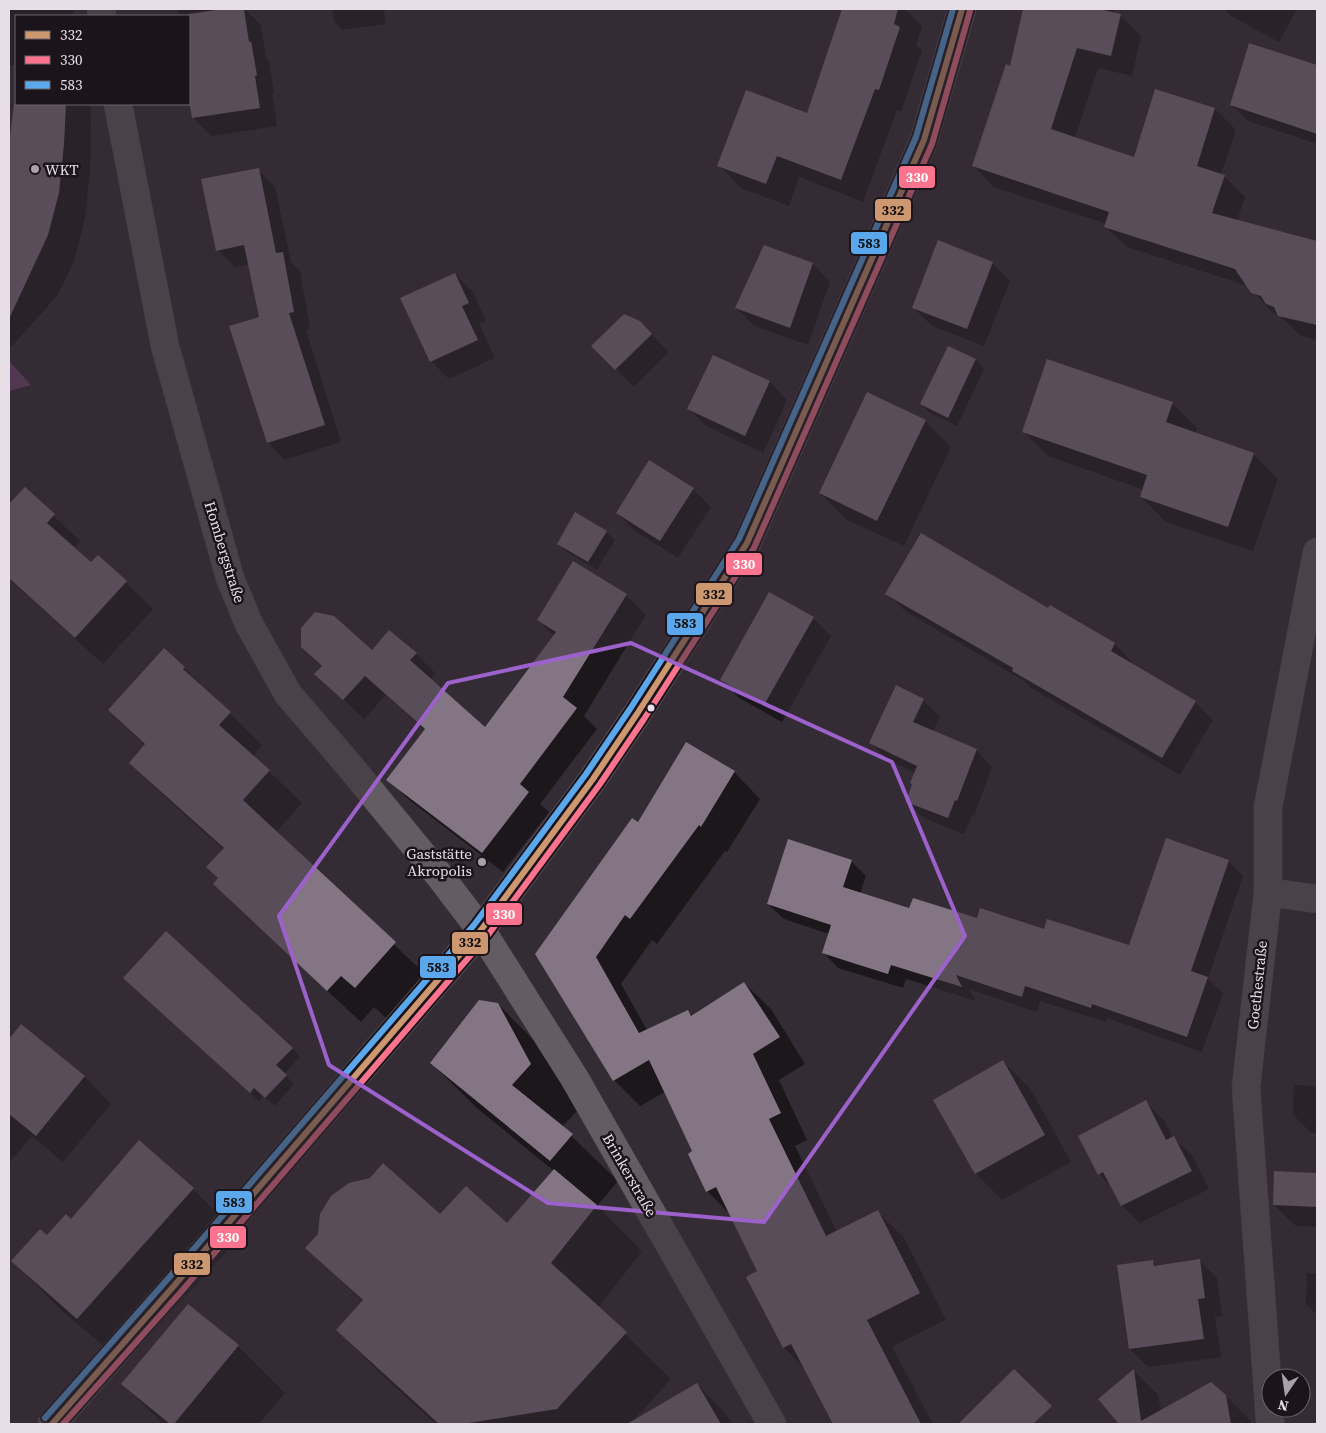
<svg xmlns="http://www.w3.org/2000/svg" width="1326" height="1433" viewBox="0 0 1326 1433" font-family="'Source Serif 4',serif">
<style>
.forest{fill:#754576}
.shadow{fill:#0007}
.building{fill:#847584}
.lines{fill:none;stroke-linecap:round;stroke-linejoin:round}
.minor-casing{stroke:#514951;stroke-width:29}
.tertiary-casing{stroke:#514951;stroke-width:29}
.secondary-casing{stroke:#514951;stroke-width:29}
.minor{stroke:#635d63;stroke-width:28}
.tertiary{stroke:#635d63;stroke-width:28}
.secondary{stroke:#635d63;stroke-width:28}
.bus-1-casing{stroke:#1b141b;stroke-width:10}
.bus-2-casing{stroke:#1b141b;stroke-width:10}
.bus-3-casing{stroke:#1b141b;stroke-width:10}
.bus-1{stroke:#cd976f;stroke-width:6}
.bus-2{stroke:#fc738d;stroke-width:6}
.bus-3{stroke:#5aa8eb;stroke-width:6}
.marked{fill:none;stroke:#9c61cb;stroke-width:4;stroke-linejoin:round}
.poi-dot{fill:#a9a0a9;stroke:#1b141b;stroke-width:2}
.bus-dot{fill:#e8dee8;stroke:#1b141b;stroke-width:2}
.labels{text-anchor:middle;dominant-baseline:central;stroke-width:5;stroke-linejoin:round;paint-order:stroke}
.poi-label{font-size:15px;fill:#e8dee8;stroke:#1b141b;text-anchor:start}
.street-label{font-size:15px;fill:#e8dee8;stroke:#1b141b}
.line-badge{stroke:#1b141b;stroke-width:2}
.badge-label{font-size:14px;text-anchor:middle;font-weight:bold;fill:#fff}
.pale-badge-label{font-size:14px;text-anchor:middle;font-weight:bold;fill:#111}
</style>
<rect width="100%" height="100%" fill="#342c34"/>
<!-- forest -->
<path class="forest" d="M9 361 31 385 9 391Z"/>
<!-- shadow -->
<path class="shadow" d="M9 9H73L74 16H16V65L9 66Z
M178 9H246H245L261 25 266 58 269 61 274 93 272 94 277 126 211 136 193 118 189 86V16H179Z
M332 9H384L386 24 342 30 334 21Z
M843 9 858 14 860 9H905L922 26 916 45 922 50 901 112 897 110 863 202 799 177 789 206 741 188 719 165 807 115Z
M1025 9H1115L1114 13 1120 15 1141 36 1132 76 1098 68 1075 138 1134 158 1215 109 1236 130 1221 175 1224 176 1245 197 1237 221 1317 242V340L1301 336 1278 314 1273 313 1248 286 1127 247 1106 227 1107 224 994 187 974 166 1011 67Z
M1224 9H1297L1279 42 1231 16Z
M1250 43 1317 66V144L1248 121 1231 105Z
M16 98V104H90L91 125 90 171 85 219 74 261 57 296 11 347 9 344V140H11Z
M258 170 275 187 291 262 300 271 310 329 306 330 341 442 285 460 268 443 261 317 250 264 235 267 218 250Z
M992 263 1010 281 984 346 932 326 914 308Z
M813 264 830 282 808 345 754 326 736 308Z
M455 274 473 292 486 321 479 324 495 358 449 379 431 361Z
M639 322 669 352 634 387 593 346Z
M948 347 976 360 984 369 957 426 930 413 921 404Z
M713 356 770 382 787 400 763 453 706 426 688 408Z
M1172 403 1197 428 1195 434 1253 454 1278 479 1253 551 1166 522 1141 497 1144 490 1048 456 1023 431Z
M925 421 951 447 904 546 847 520 820 493Z
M25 489 80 541 74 548 91 564 98 556 153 609 103 664 9 579V506Z
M693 489 711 507 678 558 635 531 617 513Z
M606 532 615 540 597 570 567 552 559 544Z
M887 593 1048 610 1050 607 1115 644 1132 662 1131 664 1195 702 1213 720 1180 775 1031 688 1024 681 905 611Z
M770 594 813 618 831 636 782 722 739 698 722 680Z
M626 595 646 615 584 716 597 729 540 804 549 812 503 872 408 799 388 779 425 730 386 695 364 719 316 674 322 668 302 647 416 654 436 674 430 680 485 729 554 636 538 620Z
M184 668 262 745 253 756 302 803 276 832 427 976 388 1020 374 1007 361 1022 247 916 214 884 220 878 224 850 163 795 130 763 145 746 109 710Z
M923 700 940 717 933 731 976 750 992 767 974 816 972 815 964 834 924 818 907 802 915 773 887 759 871 743Z
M1316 737H1317V758Z
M734 772 760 799 727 852 725 851 657 944 652 940 621 984 647 1030 688 1012 693 1016 744 983 771 1009 805 1064 779 1080 807 1140 795 1146 837 1232 878 1212 904 1238 946 1320 892 1347 933 1424H834L805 1369 784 1348 758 1272 731 1215 707 1191 694 1152 665 1092 640 1106 614 1080 537 954 638 824Z
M851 861 866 876 860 894 910 910 1045 930 1129 946 1228 861 1243 876 1208 979 1223 993 1202 1052 1107 1018 1106 1022 1040 1001 1037 1012 969 989 976 1001 906 979 903 988 838 968 823 952 829 934 784 919 768 904Z
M133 986 292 1048 300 1057 284 1074 294 1084 275 1106 263 1096 259 1101Z
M498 1004 544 1051 577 1111 562 1127 618 1181 597 1206 642 1251 598 1308 671 1379 632 1422 697 1384 726 1414 732 1424H436L383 1376 337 1330 363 1302 307 1248 440 1216 507 1225 554 1171 478 1109 431 1063Z
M21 1026 85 1077 111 1104 63 1162 32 1136 9 1163V1041Z
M1003 1062 1030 1088 1071 1162 1002 1200 976 1174 935 1100Z
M1294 1085 1317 1086V1133H1311L1293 1115Z
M1146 1102 1164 1120 1173 1138 1192 1155 1209 1189 1140 1223 1122 1206 1113 1188 1099 1174Z
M139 1141 193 1189 240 1236 124 1364 59 1308 13 1261 71 1220Z
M1275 1173 1317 1174V1227L1296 1226 1274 1205Z
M1199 1260 1217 1278 1222 1316 1215 1317 1221 1357 1148 1367 1130 1349 1153 1262 1157 1266Z
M1307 1273 1317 1274V1315L1306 1304Z
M188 1305 238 1346 285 1393 259 1424H163L123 1384Z
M1134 1371 1158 1395 1161 1411 1226 1396 1251 1421V1424H1121L1099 1400Z"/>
<!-- building -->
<path class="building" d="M223 9H244L249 42 251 41 257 75 255 76 260 108 192 118 189 99V14Z
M842 9H898L894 24 900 27 879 90 875 89 841 180 777 156 766 184 717 166 746 90 807 113Z
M1023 9H1099L1121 14 1111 56 1077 48 1051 129 1134 157 1155 89 1215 108 1197 166 1225 175 1212 213 1317 241V325L1278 316 1274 307 1266 304 1261 296 1251 293 1235 269 1104 227 1109 212 972 166 1006 64 1010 66Z
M1249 43 1317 65V134L1230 105Z
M14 104H66L64 144 59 193 48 235 9 319V145Z
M259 168 276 253 283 252 294 312 289 313 325 425 267 443 229 326 259 317 244 245 216 251 201 179Z
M938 240 993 262 967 329 912 308Z
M764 245 813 263 790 328 735 308Z
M455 273 469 303 462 306 478 340 430 362 400 298Z
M624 314 640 321 652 334 615 370 591 346Z
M948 346 976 359 948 418 920 404Z
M713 355 770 381 745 436 687 409Z
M1047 359 1173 402 1166 422 1254 453 1228 527 1140 497 1147 475 1022 432Z
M867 392 926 420 877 521 819 493Z
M649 460 694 488 660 541 616 513Z
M25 487 55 514 47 523 91 562 98 555 127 581 75 638 9 578V504Z
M575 512 607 531 588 562 557 544Z
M921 533 1048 608 1050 605 1115 643 1111 651 1196 701 1162 758 1012 671 1013 668 885 594Z
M573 561 627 594 563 697 577 708 520 784 529 792 482 853 386 780 425 729 365 676 343 700 314 674 322 666 301 647V628L315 612 334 616 372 650 389 630 417 653 410 660 485 727 556 632 537 620Z
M769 592 814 617 764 705 720 680Z
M164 648 185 667 183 669 231 712 219 725 270 770 243 800 396 942 355 988 341 976 327 991 213 884 218 878 206 867 224 848 129 763 145 744 108 710Z
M896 685 924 699 913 722 977 749 957 801 955 800 948 818 906 802 912 784 910 783 917 766 869 743Z
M686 742 735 771 701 827 699 825 630 919 625 915 596 957 639 1033 688 1010 691 1016 744 982 780 1037 753 1054 781 1113 769 1119 826 1236 878 1210 920 1293 867 1320 921 1424H833L791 1344 783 1348 746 1277 757 1271 716 1187 706 1192 688 1154 692 1151 649 1060 613 1081 535 954 632 818 638 822Z
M1166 838 1229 860 1191 971 1208 977 1187 1037 1092 1004 1091 1008 1025 986 1022 997 956 975 962 987 891 965 888 974 856 964 822 953 831 925 767 904 788 839 852 860 843 887 909 908 913 898 977 918 980 908 1044 929 1047 919 1129 945Z
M166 931 293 1048 276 1065 287 1075 265 1098 254 1088 250 1093 123 978Z
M479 1000 498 1003 531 1064 512 1085 573 1134 550 1161 430 1063Z
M21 1024 85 1076 36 1136 9 1114V1039Z
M1003 1060 1045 1135 975 1174 933 1100Z
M1146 1100 1166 1140 1174 1136 1192 1171 1121 1206 1103 1172 1098 1175 1078 1136Z
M139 1140 194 1188 77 1319 11 1261 40 1229 47 1235 66 1214 71 1219Z
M383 1163 440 1214 466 1186 507 1223 554 1169 597 1205 551 1263 627 1332 557 1409 462 1424H439L336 1330 363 1300 305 1248 318 1234 320 1214 331 1196 349 1183 370 1178Z
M1274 1171 1317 1173V1207L1273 1205Z
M1200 1259 1205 1298 1198 1299 1204 1339 1129 1349 1117 1265 1153 1260 1154 1266Z
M188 1304 239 1345 174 1424H170L121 1384Z
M1014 1369 1052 1406 1033 1424H958Z
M1134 1369 1141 1421 1211 1382 1226 1395 1231 1424H1119L1098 1399Z
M697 1383 721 1424H627Z"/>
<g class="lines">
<defs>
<path id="minor" d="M101 9 102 16
M118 104 165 346 230 578 249 624 288 694 353 770 439 875 481 930
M1268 892 1317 899
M1270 1421 1246 1087 1268 892V807L1317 552"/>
<path id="tertiary" d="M481 930 575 1079 772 1424"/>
<path id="secondary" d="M52 1424 173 1287 481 930 593 779 637 714 747 543 924 140 962 9"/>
</defs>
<!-- minor casing -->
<use href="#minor" class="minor-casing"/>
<!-- tertiary casing -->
<use href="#tertiary" class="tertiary-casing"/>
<!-- secondary casing -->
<use href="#secondary" class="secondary-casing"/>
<!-- minor -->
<use href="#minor" class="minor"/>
<!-- tertiary -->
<use href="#tertiary" class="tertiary"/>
<!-- secondary -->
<use href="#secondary" class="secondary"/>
<defs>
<path id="bus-1" d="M52 1424 173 1287 481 930 593 779 637 714 747 543 924 140 962 9"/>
<path id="bus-2" d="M63 1424 180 1293 488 935 600 784 644 719 754 548 932 144 970 11"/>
<path id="bus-3" d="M45 1418 166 1281 474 925 586 774 630 709 739 539 916 137 953 9"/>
</defs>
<!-- bus-1 casing -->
<use href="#bus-1" class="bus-1-casing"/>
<!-- bus-2 casing -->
<use href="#bus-2" class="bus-2-casing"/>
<!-- bus-3 casing -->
<use href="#bus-3" class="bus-3-casing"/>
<!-- bus-1 -->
<use href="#bus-1" class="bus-1"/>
<!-- bus-2 -->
<use href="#bus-2" class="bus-2"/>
<!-- bus-3 -->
<use href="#bus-3" class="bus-3"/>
</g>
<!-- marked area -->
<path d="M0 0H1326V1433H0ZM631 643 892 762 965 936 764 1222 548 1203 329 1065 279 916 448 683Z" fill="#342c34" fill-opacity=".55" fill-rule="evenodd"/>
<path class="marked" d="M631 643 892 762 965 936 764 1222 548 1203 329 1065 279 916 448 683Z"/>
<!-- markers -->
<g class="poi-dot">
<circle cx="35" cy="169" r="5"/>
<circle cx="482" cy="862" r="5"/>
</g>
<circle class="bus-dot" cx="651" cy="708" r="4.5"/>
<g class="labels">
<!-- poi labels -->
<g class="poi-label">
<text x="45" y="169">WKT</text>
<text x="472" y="853" text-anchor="end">Gaststätte<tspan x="472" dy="17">Akropolis</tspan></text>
</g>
<!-- street labels -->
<g class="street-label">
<text transform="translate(225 552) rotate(73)">Hombergstraße</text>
<text transform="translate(1257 985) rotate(-84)">Goethestraße</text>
<text transform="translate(630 1175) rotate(60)">Brinkerstraße</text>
</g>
</g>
<g class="line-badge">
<rect x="898" y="165" width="38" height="24" rx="5" fill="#fc738d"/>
<rect x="874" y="198" width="38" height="24" rx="5" fill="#cd976f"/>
<rect x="850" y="231" width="38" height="24" rx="5" fill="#5aa8eb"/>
<rect x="725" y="552" width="38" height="24" rx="5" fill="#fc738d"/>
<rect x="695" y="582" width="38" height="24" rx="5" fill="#cd976f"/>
<rect x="666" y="612" width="38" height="24" rx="5" fill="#5aa8eb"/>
<rect x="485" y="902" width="38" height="24" rx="5" fill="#fc738d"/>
<rect x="451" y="931" width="38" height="24" rx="5" fill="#cd976f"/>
<rect x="419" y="955" width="38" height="24" rx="5" fill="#5aa8eb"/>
<rect x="215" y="1190" width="38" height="24" rx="5" fill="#5aa8eb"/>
<rect x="209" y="1225" width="38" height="24" rx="5" fill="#fc738d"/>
<rect x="173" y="1252" width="38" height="24" rx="5" fill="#cd976f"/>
</g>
<g class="badge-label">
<text x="917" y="182">330</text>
<text x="744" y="569">330</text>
<text x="504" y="919">330</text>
<text x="228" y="1242">330</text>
</g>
<g class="pale-badge-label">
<text x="893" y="215">332</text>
<text x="869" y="248">583</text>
<text x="714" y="599">332</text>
<text x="685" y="628">583</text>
<text x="470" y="947">332</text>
<text x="438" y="972">583</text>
<text x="234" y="1207">583</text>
<text x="192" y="1269">332</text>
</g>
<!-- border -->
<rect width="1326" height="1433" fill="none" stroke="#e8dee8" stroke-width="20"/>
<!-- legend -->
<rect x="15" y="15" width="175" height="90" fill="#1b141b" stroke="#6d656d"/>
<rect x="25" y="31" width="25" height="8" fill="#cd976f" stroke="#6d656d"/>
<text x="60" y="40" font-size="15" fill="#e8dee8">332</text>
<rect x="25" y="56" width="25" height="8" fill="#fc738d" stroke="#6d656d"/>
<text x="60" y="65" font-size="15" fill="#e8dee8">330</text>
<rect x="25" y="81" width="25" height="8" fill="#5aa8eb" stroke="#6d656d"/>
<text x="60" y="90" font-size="15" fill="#e8dee8">583</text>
<!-- north arrow -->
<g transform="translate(1286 1393) rotate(193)"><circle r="24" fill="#1b141b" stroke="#6d656d"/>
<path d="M0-4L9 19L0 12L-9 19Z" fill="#a9a0a9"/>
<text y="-8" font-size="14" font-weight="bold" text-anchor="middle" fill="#e8dee8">N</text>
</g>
</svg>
